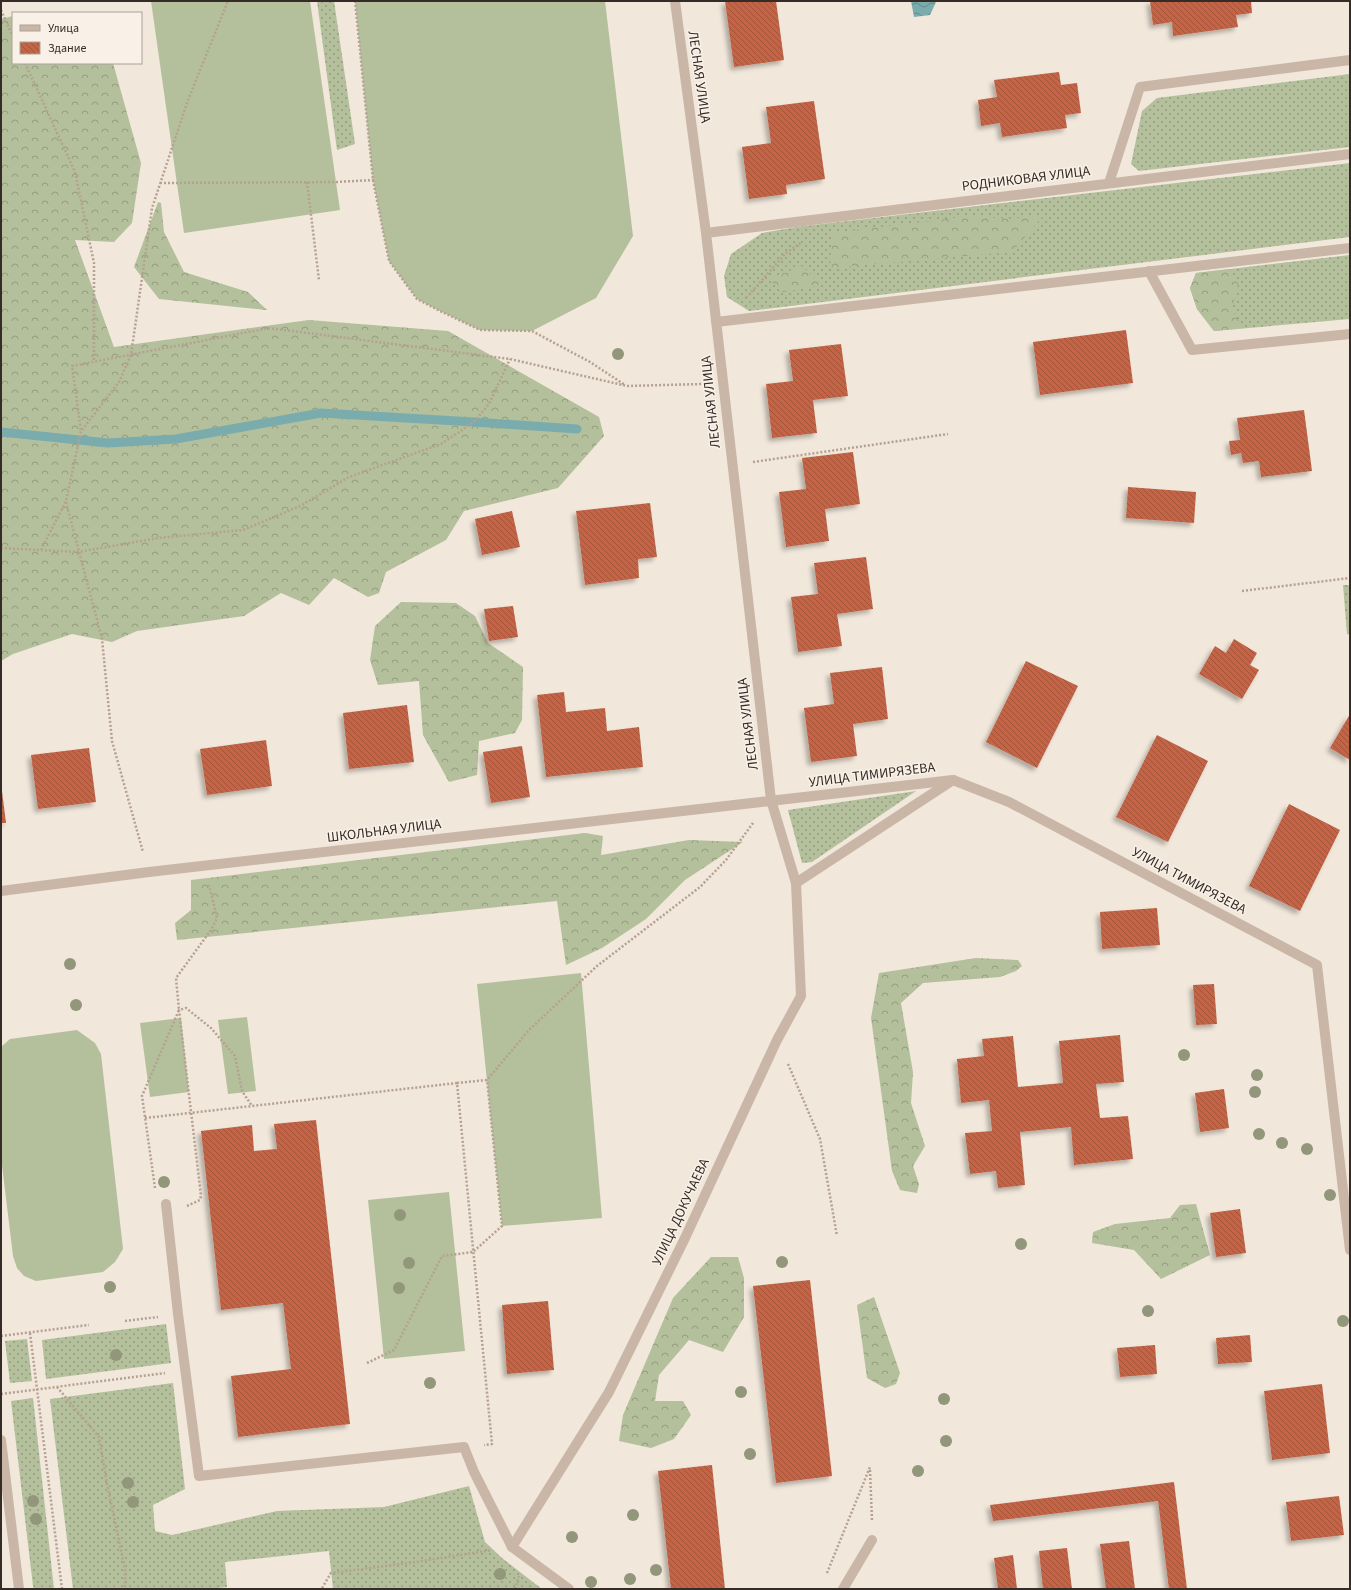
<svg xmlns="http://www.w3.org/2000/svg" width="1351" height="1590" viewBox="0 0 1351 1590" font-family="'Source Sans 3',sans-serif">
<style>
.grass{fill:url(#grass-dots)}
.forest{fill:url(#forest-crowns)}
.garden{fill:#b4c09b}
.water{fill:url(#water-waves)}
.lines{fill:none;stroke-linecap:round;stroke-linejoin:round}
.stream{stroke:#7aacae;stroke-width:9}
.building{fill:url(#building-back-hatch);filter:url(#shadow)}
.path{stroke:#b5a091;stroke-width:2.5;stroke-dasharray:2 2;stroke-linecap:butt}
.service{stroke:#c9b6a7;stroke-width:10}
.minor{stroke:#c9b6a7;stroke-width:10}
.tree{fill:#92967a}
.labels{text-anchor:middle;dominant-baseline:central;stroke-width:3;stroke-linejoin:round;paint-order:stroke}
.street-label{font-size:14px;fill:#362c27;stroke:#f9f1e7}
</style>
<defs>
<pattern id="grass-dots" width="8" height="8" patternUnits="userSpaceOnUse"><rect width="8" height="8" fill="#b4c09b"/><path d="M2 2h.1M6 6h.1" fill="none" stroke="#939c7e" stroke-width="1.8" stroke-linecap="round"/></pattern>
<pattern id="forest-crowns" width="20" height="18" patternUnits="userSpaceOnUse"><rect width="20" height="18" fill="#b4c09b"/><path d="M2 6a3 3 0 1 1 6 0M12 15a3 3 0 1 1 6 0" fill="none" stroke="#939c7e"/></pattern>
<pattern id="water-waves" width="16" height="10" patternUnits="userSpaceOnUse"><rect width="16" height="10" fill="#7aacae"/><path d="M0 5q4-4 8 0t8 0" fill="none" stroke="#658c8e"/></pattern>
<pattern id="building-back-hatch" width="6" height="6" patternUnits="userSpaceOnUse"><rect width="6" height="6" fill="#c56445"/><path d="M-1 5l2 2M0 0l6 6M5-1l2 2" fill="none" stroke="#a1533a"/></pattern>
<filter id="shadow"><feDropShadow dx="-3.5" dy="3.5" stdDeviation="2" flood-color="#0004"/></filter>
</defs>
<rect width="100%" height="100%" fill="#f1e7db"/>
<!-- grass -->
<path class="grass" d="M317 1H334L355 144 337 150Z
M1350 74V147L1139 171 1131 164 1142 111 1157 98Z
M1350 163V237L749 311 727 297 724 276 731 254 762 233 796 227Z
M1350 255V319L1214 331 1197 309 1190 288 1196 273Z
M1343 585H1350V635L1347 634Z
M916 791 812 862 802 863 788 810Z
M166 1324 171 1363 46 1379 42 1340Z
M27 1339 32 1381 10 1383 5 1341Z
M173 1383 185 1489 153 1505 155 1531 172 1535 277 1511 384 1507 469 1486 485 1542 502 1558 542 1589H333L329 1551 225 1562 227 1587 208 1589H73L50 1399Z
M33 1398 54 1589H34L33 1586 11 1401Z"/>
<!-- forest -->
<path class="forest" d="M13 16V63H113L141 163 132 223 114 242 75 240 114 347 309 320 448 331 599 417 604 436 558 488 464 511 446 540 386 572 379 593 368 597 334 578 309 605 281 593 244 616 137 631 112 642 72 634 13 654 1 661V19Z
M158 202 161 203 164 232 184 272 248 292 267 310 159 299 134 267Z
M1044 215 1012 252 830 268 832 233 970 216 1009 219Z
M802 266 822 285 783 292 769 279Z
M1230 269 1238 284 1232 310 1243 328 1214 331 1197 309 1190 288 1196 273Z
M401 602 456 603 475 616 488 643 523 667 522 720 515 733 479 741 477 775 449 782 423 735 419 681 378 685 370 660 375 626Z
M585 833 603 836 601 855 689 840 743 842 685 880 646 919 602 948 566 965 557 901 177 940 175 923 191 910V880Z
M976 958 1018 960 1022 966 1016 971 1000 977 923 983 901 1003 913 1072 911 1103 925 1146 913 1166 919 1184 917 1193 900 1190 892 1171 871 1018 879 973Z
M1196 1204 1210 1255 1161 1279 1134 1250 1092 1243 1093 1232 1115 1224 1170 1218 1180 1205Z
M711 1257H738L744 1278V1317L723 1352 689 1340 659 1375 655 1401H683L691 1415 674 1439 651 1448 619 1441 623 1415 673 1298Z
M874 1297 900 1373 896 1384 885 1388 867 1378 857 1305Z"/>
<!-- garden -->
<path class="garden" d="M151 1H310L340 210 184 233Z
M355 1H605L633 236 596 298 532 331 480 330 440 311 417 299 389 261 373 180Z
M581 973 602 1218 502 1226 477 984Z
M247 1017 256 1091 228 1094 218 1020Z
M181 1018 189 1092 150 1097 140 1023Z
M77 1030 95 1043 101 1054 123 1249 115 1262 103 1272 36 1281 24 1276 17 1268 13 1256 1 1157V1047L10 1039Z
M449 1192 465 1351 384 1359 368 1200Z"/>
<!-- water -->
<path class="water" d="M911 1H936V2L930 15 914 17Z"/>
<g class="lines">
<!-- stream -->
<path class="stream" d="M1 432 108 443 176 439 321 413 474 422 577 429"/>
</g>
<!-- building -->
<path class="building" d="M725 1H776L784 60 734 67Z
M1150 1H1251L1252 13 1236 15 1238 27 1173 36 1172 22 1153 25Z
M1059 72 1061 85 1077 83 1081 113 1065 115 1067 128 1002 137 1000 123 981 126 978 100 997 97 994 80Z
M814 101 825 179 786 185 787 194 749 199 742 147 771 143 766 107Z
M1126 330 1133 383 1040 395 1033 342Z
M841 344 848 396 813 400 817 433 772 438 766 384 793 381 789 350Z
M1304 410 1312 471 1261 477 1259 461 1243 463 1241 453 1231 455 1229 441 1240 440 1237 418Z
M853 452 860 504 825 509 829 541 786 547 779 492 806 489 802 458Z
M1128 487 1196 492 1194 523 1126 518Z
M650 503 657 557 638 559 639 578 585 585 576 511Z
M512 511 520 547 482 555 475 519Z
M866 557 873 609 837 614 842 646 798 652 791 597 818 594 814 563Z
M513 606 518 637 489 641 484 609Z
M1234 639 1257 653 1250 665 1259 670 1242 699 1199 674 1215 646 1226 653Z
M1026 661 1078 686 1037 768 986 742Z
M882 667 888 719 853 724 857 756 811 762 804 708 834 704 830 673Z
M564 692 566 712 605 708 607 731 639 727 643 767 546 777 537 695Z
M407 705 414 762 349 769 343 713Z
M1350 714V760L1330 748Z
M1157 735 1208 761 1168 842 1116 817Z
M266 740 272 786 207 795 200 749Z
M522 746 530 797 491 803 483 752Z
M89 748 96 802 38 809 31 755Z
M1 783 6 823H1Z
M1289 804 1340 830 1300 911 1249 886Z
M1157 908 1160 945 1102 949 1100 912Z
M1214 984 1217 1024 1196 1025 1193 985Z
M1120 1035 1124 1082 1096 1084 1100 1118 1128 1116 1133 1159 1074 1165 1071 1127 1020 1132 1025 1185 998 1188 996 1171 970 1174 965 1133 992 1131 989 1100 961 1103 957 1059 984 1056 982 1039 1013 1036 1018 1087 1063 1083 1059 1041Z
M1224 1089 1229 1128 1200 1132 1195 1093Z
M316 1120 350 1424 238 1437 231 1376 291 1369 283 1303 221 1310 201 1131 252 1125 254 1151 277 1149 274 1124Z
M1240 1209 1246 1253 1216 1257 1210 1213Z
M810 1280 832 1476 776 1483 753 1286Z
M548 1301 554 1370 507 1374 502 1305Z
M1250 1335 1252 1362 1218 1364 1216 1338Z
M1155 1345 1157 1374 1120 1377 1117 1348Z
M1322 1384 1330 1453 1272 1460 1264 1391Z
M712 1465 725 1589H671L658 1471Z
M1174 1482 1187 1589H1169L1158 1501 993 1521 990 1505Z
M1339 1496 1344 1535 1291 1541 1286 1502Z
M1129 1541 1135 1589H1106L1100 1544Z
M1067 1548 1072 1589H1043L1039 1551Z
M1013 1555 1017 1589H998L994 1558Z"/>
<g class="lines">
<!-- path -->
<path class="path" d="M355 1 373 180 389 261 417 299 440 311 480 330 532 331 590 362 625 385
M1 10 13 37
M25 63 75 172 94 263V361
M307 182 319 280
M160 183 336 182 373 180
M746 298 786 253 802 242
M82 430 119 382 131 355 152 208 188 100 228 1
M753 462 948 434
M66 502 102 639 112 741 143 852
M1 548 78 552 158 538 243 530 300 506 349 477 441 444 474 422 489 404 510 359
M41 550 66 501 81 431 72 366 269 328 510 359 627 386 702 384
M1242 591 1350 578
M788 1064 820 1139 837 1236
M457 1083 487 1080 529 1030 597 966 700 887 726 860 753 823
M145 1118 457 1083 492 1444 484 1445
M155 1188 142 1096 179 1010 176 978 211 930 217 918 209 885
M187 1206 200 1200 201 1196 179 1010 186 1008 211 1028 235 1056 242 1091 252 1106
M125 1321 158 1317
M30 1333 62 1589
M1 1336 89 1325
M367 1363 394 1350 442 1256 473 1252 502 1226 487 1080
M57 1387 99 1437 107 1484 125 1569V1589
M1 1394 165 1373
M870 1470 872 1521
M827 1573 870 1467
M322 1588 331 1573 409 1563 492 1550
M515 1589 519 1576"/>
<!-- service -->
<path class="service" d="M796 883 953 780
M166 1204 178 1314 199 1476 464 1447 474 1472 512 1547
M843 1589 872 1540"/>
<!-- minor -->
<path class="minor" d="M1109 183 1140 87 1350 60
M706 233 1350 154
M1149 271 1192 350 1350 334
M716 322 1350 248
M1 891 149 872 953 780 1009 802 1317 965 1350 1250
M1 1440 19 1589
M569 1589 512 1547 609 1392 685 1238 777 1040 801 996 796 883 771 800 706 233 675 1"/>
</g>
<!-- trees -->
<g class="tree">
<circle cx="618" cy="354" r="6"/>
<circle cx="70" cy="964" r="6"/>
<circle cx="76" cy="1005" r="6"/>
<circle cx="1184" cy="1055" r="6"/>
<circle cx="1257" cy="1075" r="6"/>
<circle cx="1255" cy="1092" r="6"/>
<circle cx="1259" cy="1134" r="6"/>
<circle cx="1282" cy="1143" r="6"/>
<circle cx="1307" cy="1149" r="6"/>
<circle cx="164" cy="1182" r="6"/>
<circle cx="1330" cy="1195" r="6"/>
<circle cx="400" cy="1215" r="6"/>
<circle cx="1021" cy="1244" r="6"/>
<circle cx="782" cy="1262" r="6"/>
<circle cx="409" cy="1263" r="6"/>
<circle cx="110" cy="1287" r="6"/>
<circle cx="399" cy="1288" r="6"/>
<circle cx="1148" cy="1311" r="6"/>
<circle cx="1343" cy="1321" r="6"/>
<circle cx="116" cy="1355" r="6"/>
<circle cx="430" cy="1383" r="6"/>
<circle cx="741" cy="1392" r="6"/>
<circle cx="944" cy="1399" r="6"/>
<circle cx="946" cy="1441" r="6"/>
<circle cx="750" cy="1454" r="6"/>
<circle cx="918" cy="1471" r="6"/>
<circle cx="128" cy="1483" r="6"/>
<circle cx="33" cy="1501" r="6"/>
<circle cx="133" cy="1502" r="6"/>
<circle cx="633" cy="1515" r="6"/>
<circle cx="36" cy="1519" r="6"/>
<circle cx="572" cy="1537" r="6"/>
<circle cx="656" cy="1570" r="6"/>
<circle cx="500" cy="1574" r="6"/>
<circle cx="630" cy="1579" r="6"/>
<circle cx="591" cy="1582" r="6"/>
</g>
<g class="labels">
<!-- street labels -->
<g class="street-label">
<text transform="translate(699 77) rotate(82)">ЛЕСНАЯ УЛИЦА</text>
<text transform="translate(1026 179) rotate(-7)">РОДНИКОВАЯ УЛИЦА</text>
<text transform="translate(711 402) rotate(-96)">ЛЕСНАЯ УЛИЦА</text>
<text transform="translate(748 724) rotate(-97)">ЛЕСНАЯ УЛИЦА</text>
<text transform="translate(872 775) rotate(-7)">УЛИЦА ТИМИРЯЗЕВА</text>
<text transform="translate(384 831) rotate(-7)">ШКОЛЬНАЯ УЛИЦА</text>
<text transform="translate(1189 881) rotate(28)">УЛИЦА ТИМИРЯЗЕВА</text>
<text transform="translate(681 1212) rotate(-65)">УЛИЦА ДОКУЧАЕВА</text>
</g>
</g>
<!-- border -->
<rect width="1351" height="1590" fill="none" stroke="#362c27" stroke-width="4"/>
<!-- legend -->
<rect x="12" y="12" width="130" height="52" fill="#f9f1e7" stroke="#aba29a"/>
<rect x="20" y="25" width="20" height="6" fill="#c9b6a7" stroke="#aba29a"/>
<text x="48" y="32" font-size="12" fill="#362c27">Улица</text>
<rect x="20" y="42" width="20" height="12" fill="url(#building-back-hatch)" stroke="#aba29a"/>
<text x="48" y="52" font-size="12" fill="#362c27">Здание</text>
</svg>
